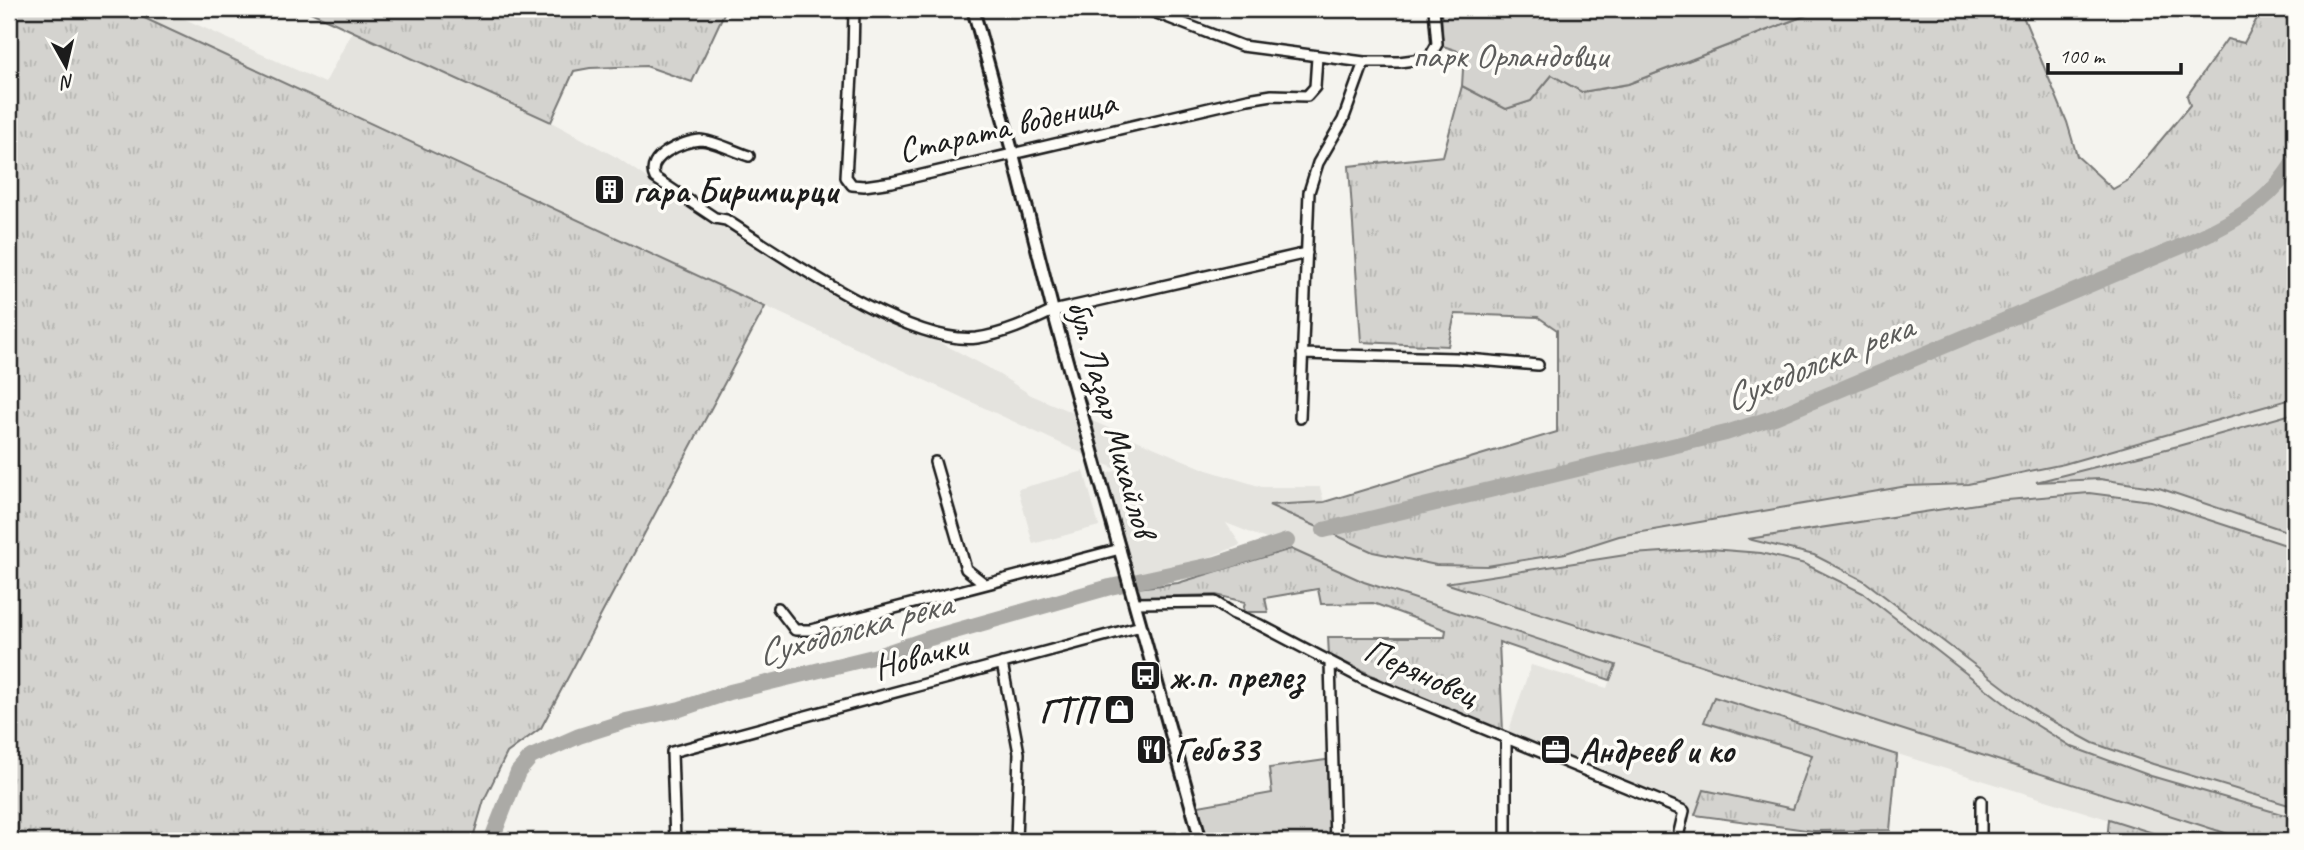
<svg xmlns="http://www.w3.org/2000/svg" width="2304" height="850" viewBox="0 0 2304 850" font-family="Caveat,sans-serif">
<style>
.built{fill:#e4e3de}
.grass{fill:url(#grass-tufts);stroke:#787876;stroke-width:2}
.green{fill:#d4d3cf;stroke:#787876;stroke-width:2}
.lines{fill:none;stroke-linecap:round;stroke-linejoin:round}
.river{stroke:#abaaa6;stroke-width:16}
.minor-casing{stroke:#1c1c1c;stroke-width:14}
.tertiary-casing{stroke:#1c1c1c;stroke-width:16}
.minor{stroke:#fdfcf7;stroke-width:9}
.tertiary{stroke:#fdfcf7;stroke-width:10}
.labels{text-anchor:middle;dominant-baseline:central;stroke-width:7;stroke-linejoin:round;paint-order:stroke}
.park-label{font-size:35px;fill:#5c5c5b;stroke:#fdfcf7}
.street-label{font-size:35px;fill:#1c1c1c;stroke:#fdfcf7}
.poi-label{font-size:35px;font-weight:bold;fill:#1c1c1c;stroke:#fdfcf7;text-anchor:start}
.water-label{font-size:37px;font-style:italic;fill:#5c5c5a;stroke:#fdfcf7}
</style>
<defs>
<pattern id="grass-tufts" width="24" height="20" patternUnits="userSpaceOnUse" patternTransform="scale(1.75)"><rect width="24" height="20" fill="#d4d3cf"/><path d="M3 7l-1-3M5 7V3M7 7l1-3M15 17l-1-3M17 17v-4M19 17l1-3" fill="none" stroke="#b5b5b1"/></pattern>
</defs>
<rect width="100%" height="100%" fill="#f4f3ee"/>
<filter id="ink" filterUnits="userSpaceOnUse"><feTurbulence type="fractalNoise" baseFrequency=".0143" numOctaves="2"/><feDisplacementMap in="SourceGraphic" scale="14" xChannelSelector="R" yChannelSelector="G"/><feConvolveMatrix kernelMatrix="1 2 1 2 8 2 1 2 1" color-interpolation-filters="sRGB"/></filter>
<g filter="url(#ink)">
<!-- built -->
<path class="built" d="M125 9H163L325 83 352 32 551 122 618 158 655 184 821 286 949 347 987 367 1031 395 1207 470 1262 487H1320L1324 502 1271 505 1373 552 1436 565 1487 566 1566 553 1619 536 1907 486 1968 484 2064 464 2295 398V413L2178 446 2040 482 2100 479 2159 488 2295 534V548L2151 501 2089 493 1996 501 1750 539 1814 555 1863 580 2039 714 2093 743 2153 764 2295 807V818L2151 776 2072 747 2017 713 1710 549 1632 554 1447 583 2250 841H2178L1714 697 1705 722 1812 755 1793 809 1704 790 1695 815 1506 739 1531 665 1607 688 1615 665 1364 582 1291 549 1226 523 1241 545 1196 562 1127 575 1099 476 1118 470Z
M1084 471 1099 526 1033 544 1018 489Z"/>
<!-- grass -->
<path class="grass" d="M9 9H125L765 307 541 728 507 753 484 800 472 841H9Z
M304 9H726L692 82 646 66 590 68 574 71 551 122Z
M1822 9H2020L2067 122 2077 156 2113 189 2127 181 2190 105 2187 96 2227 39 2244 43 2262 9H2295V398L2064 464 1968 484 1907 486 1619 536 1566 553 1487 566 1436 565 1373 552 1269 505 1324 502 1557 432V330L1538 317 1455 314 1448 346 1361 342 1349 166 1443 156 1462 86 1506 109 1531 101 1552 75 1582 92 1628 84Z
M2295 413V534L2159 488 2100 479 2036 482 2178 446Z
M2089 493 2151 501 2295 548V807L2153 764 2093 743 2039 714 1863 580 1814 555 1748 539 1996 501Z
M1291 549 1364 582 1616 665 1610 680 1499 642 1503 732 1416 696 1329 655 1328 637H1445L1446 630 1373 603 1321 604 1318 589 1265 598 1268 612H1243L1245 602 1216 595 1141 597 1137 588 1178 583Z
M1710 549 1761 553 1805 564 1863 593 2017 713 2072 747 2151 776 2295 818V841H2250L1445 583 1632 554Z
M1714 697 1897 755 1890 830 1814 831 1695 815 1704 790 1793 809 1812 755 1704 722Z
M2109 819 2178 841H2107Z"/>
<!-- green -->
<path class="green" d="M1441 9H1822L1628 84 1582 92 1552 75 1531 101 1506 109 1462 86 1464 53 1443 46Z
M1333 759 1335 841H1201L1193 807 1272 793 1269 768Z"/>
<g class="lines">
<!-- river -->
<path class="river" d="M1324 530 1726 433 1775 417 2177 248C2224 227 2268 207 2295 160
M491 841 518 772 531 757 579 736 626 721 680 709 730 692 877 656 930 638 1110 587 1216 564 1287 541"/>
<defs>
<path id="minor" d="M854 9 853 57 846 177 852 185 864 186 892 182 1248 99 1272 95 1307 96 1315 87 1317 57
M1146 9 1242 46 1364 62H1399L1429 58 1437 44 1434 9
M749 156C736 152 712 140 700 140 683 141 644 157 655 178L715 218 726 220C782 256 911 346 977 338 1004 334 1028 323 1053 311L1307 253
M1302 354 1456 358 1538 365
M1300 418 1309 192 1318 163 1343 120 1364 62
M935 462 966 569 985 584
M1135 603 1215 602 1232 613 1260 625 1363 679 1684 811 1677 841
M778 608 795 630H811L1120 549
M1330 662 1335 841
M1002 663 1019 753 1016 841
M675 841 672 752 1141 626
M1506 841V739
M1981 841V801"/>
<path id="tertiary" d="M973 9 1013 154 1053 311 1201 841"/>
</defs>
<!-- minor casing -->
<use href="#minor" class="minor-casing"/>
<!-- tertiary casing -->
<use href="#tertiary" class="tertiary-casing"/>
<!-- minor -->
<use href="#minor" class="minor"/>
<!-- tertiary -->
<use href="#tertiary" class="tertiary"/>
</g>
</g>
<!-- icons -->
<defs>
<symbol id="building-square" viewBox="-11 -11 22 22"><rect x="-9" y="-9" width="18" height="18" rx="4" fill="#1c1c1c" stroke="#fdfcf7"/><path d="M-4-6H4V6H1V3H-1V6H-4ZM-2.5-4.3h1.7v1.8h-1.7ZM.8-4.3h1.7v1.8H.8ZM-2.5-1h1.7V.8h-1.7ZM.8-1h1.7V.8H.8Z" fill="#fff"/></symbol>
<symbol id="bus-square" viewBox="-11 -11 22 22"><rect x="-9" y="-9" width="18" height="18" rx="4" fill="#1c1c1c" stroke="#fdfcf7"/><path d="M-5-6H5V4H4V6H2V4H-2V6H-4V4H-5ZM-3.5-4V0h7V-4ZM-3.5 1.2v1.5H-2V1.2ZM2 1.2v1.5H3.5V1.2Z" fill="#fff"/></symbol>
<symbol id="shop-square" viewBox="-11 -11 22 22"><rect x="-9" y="-9" width="18" height="18" rx="4" fill="#1c1c1c" stroke="#fdfcf7"/><path d="M-5-2.5h2.3a2.7 3.5 0 0 1 5.4 0H5L5.5 6h-11ZM-1.5-2.5h3a1.5 2.3 0 0 0-3 0Z" fill="#fff"/></symbol>
<symbol id="restaurant-square" viewBox="-11 -11 22 22"><rect x="-9" y="-9" width="18" height="18" rx="4" fill="#1c1c1c" stroke="#fdfcf7"/><path d="M-5-6h1v4h1v-4h1v4h1v-4h1v5L-1.5 .5V6h-2V.5L-5-1ZM5-6V6H3V1.5H1.5Q1.5-4 5-6Z" fill="#fff"/></symbol>
<symbol id="office-square" viewBox="-11 -11 22 22"><rect x="-9" y="-9" width="18" height="18" rx="4" fill="#1c1c1c" stroke="#fdfcf7"/><path d="M-6-3h4V-5.5h4V-3h4V5H-6ZM-1-4.5V-3h2v-1.5ZM-6 0V1H6V0Z" fill="#fff"/></symbol>
</defs>
<g fill-rule="evenodd">
<use href="#building-square" x="592" y="172" width="35" height="35"/>
<use href="#bus-square" x="1128" y="658" width="35" height="35"/>
<use href="#shop-square" x="1102" y="692" width="35" height="35"/>
<use href="#restaurant-square" x="1134" y="732" width="35" height="35"/>
<use href="#office-square" x="1538" y="732" width="35" height="35"/>
</g>
<g class="labels">
<!-- park labels -->
<g class="park-label">
<text x="1510" y="55">парк Орландовци</text>
</g>
<!-- street labels -->
<g class="street-label">
<text transform="translate(1007 126) rotate(-13)">Старата воденица</text>
<text transform="translate(1112 418) rotate(74)">бул. Лазар Михайлов</text>
<text transform="translate(920 656) rotate(-15)">Новачки</text>
<text transform="translate(1421 672) rotate(24)">Перяновец</text>
</g>
<!-- poi labels -->
<g class="poi-label">
<text x="633" y="190">гара Биримирци</text>
<text x="1169" y="676">ж.п. прелез</text>
<text x="1096" y="710" text-anchor="end">ГТП</text>
<text x="1174" y="749">Гебо33</text>
<text x="1579" y="750">Андреев и ко</text>
</g>
<!-- water labels -->
<g class="water-label">
<text transform="translate(1818 362) rotate(-22)">Суходолска река</text>
<text transform="translate(854 628) rotate(-15)">Суходолска река</text>
</g>
</g>
<!-- margin -->
<rect width="2304" height="850" fill="none" stroke="#fdfcf7" stroke-width="35"/>
<rect x="18" y="18" width="2269" height="815" fill="none" stroke="#1c1c1c" stroke-width="2.5" filter="url(#ink)"/>
<!-- north arrow -->
<g transform="translate(66 66) rotate(172)" stroke="#fdfcf7" stroke-width="5" paint-order="stroke">
<path d="M0-5L12 26L0 18L-12 26Z" fill="#1c1c1c"/>
<text y="-10" font-size="19" font-weight="bold" text-anchor="middle" fill="#1c1c1c">N</text>
</g>
<!-- scale -->
<path d="M2048 63v10h133v-10" fill="none" stroke="#1c1c1c" stroke-width="3.5"/>
<text x="2059" y="63" font-size="21" fill="#1c1c1c" stroke="#fdfcf7" stroke-width="5" paint-order="stroke">100 m</text>
</svg>
